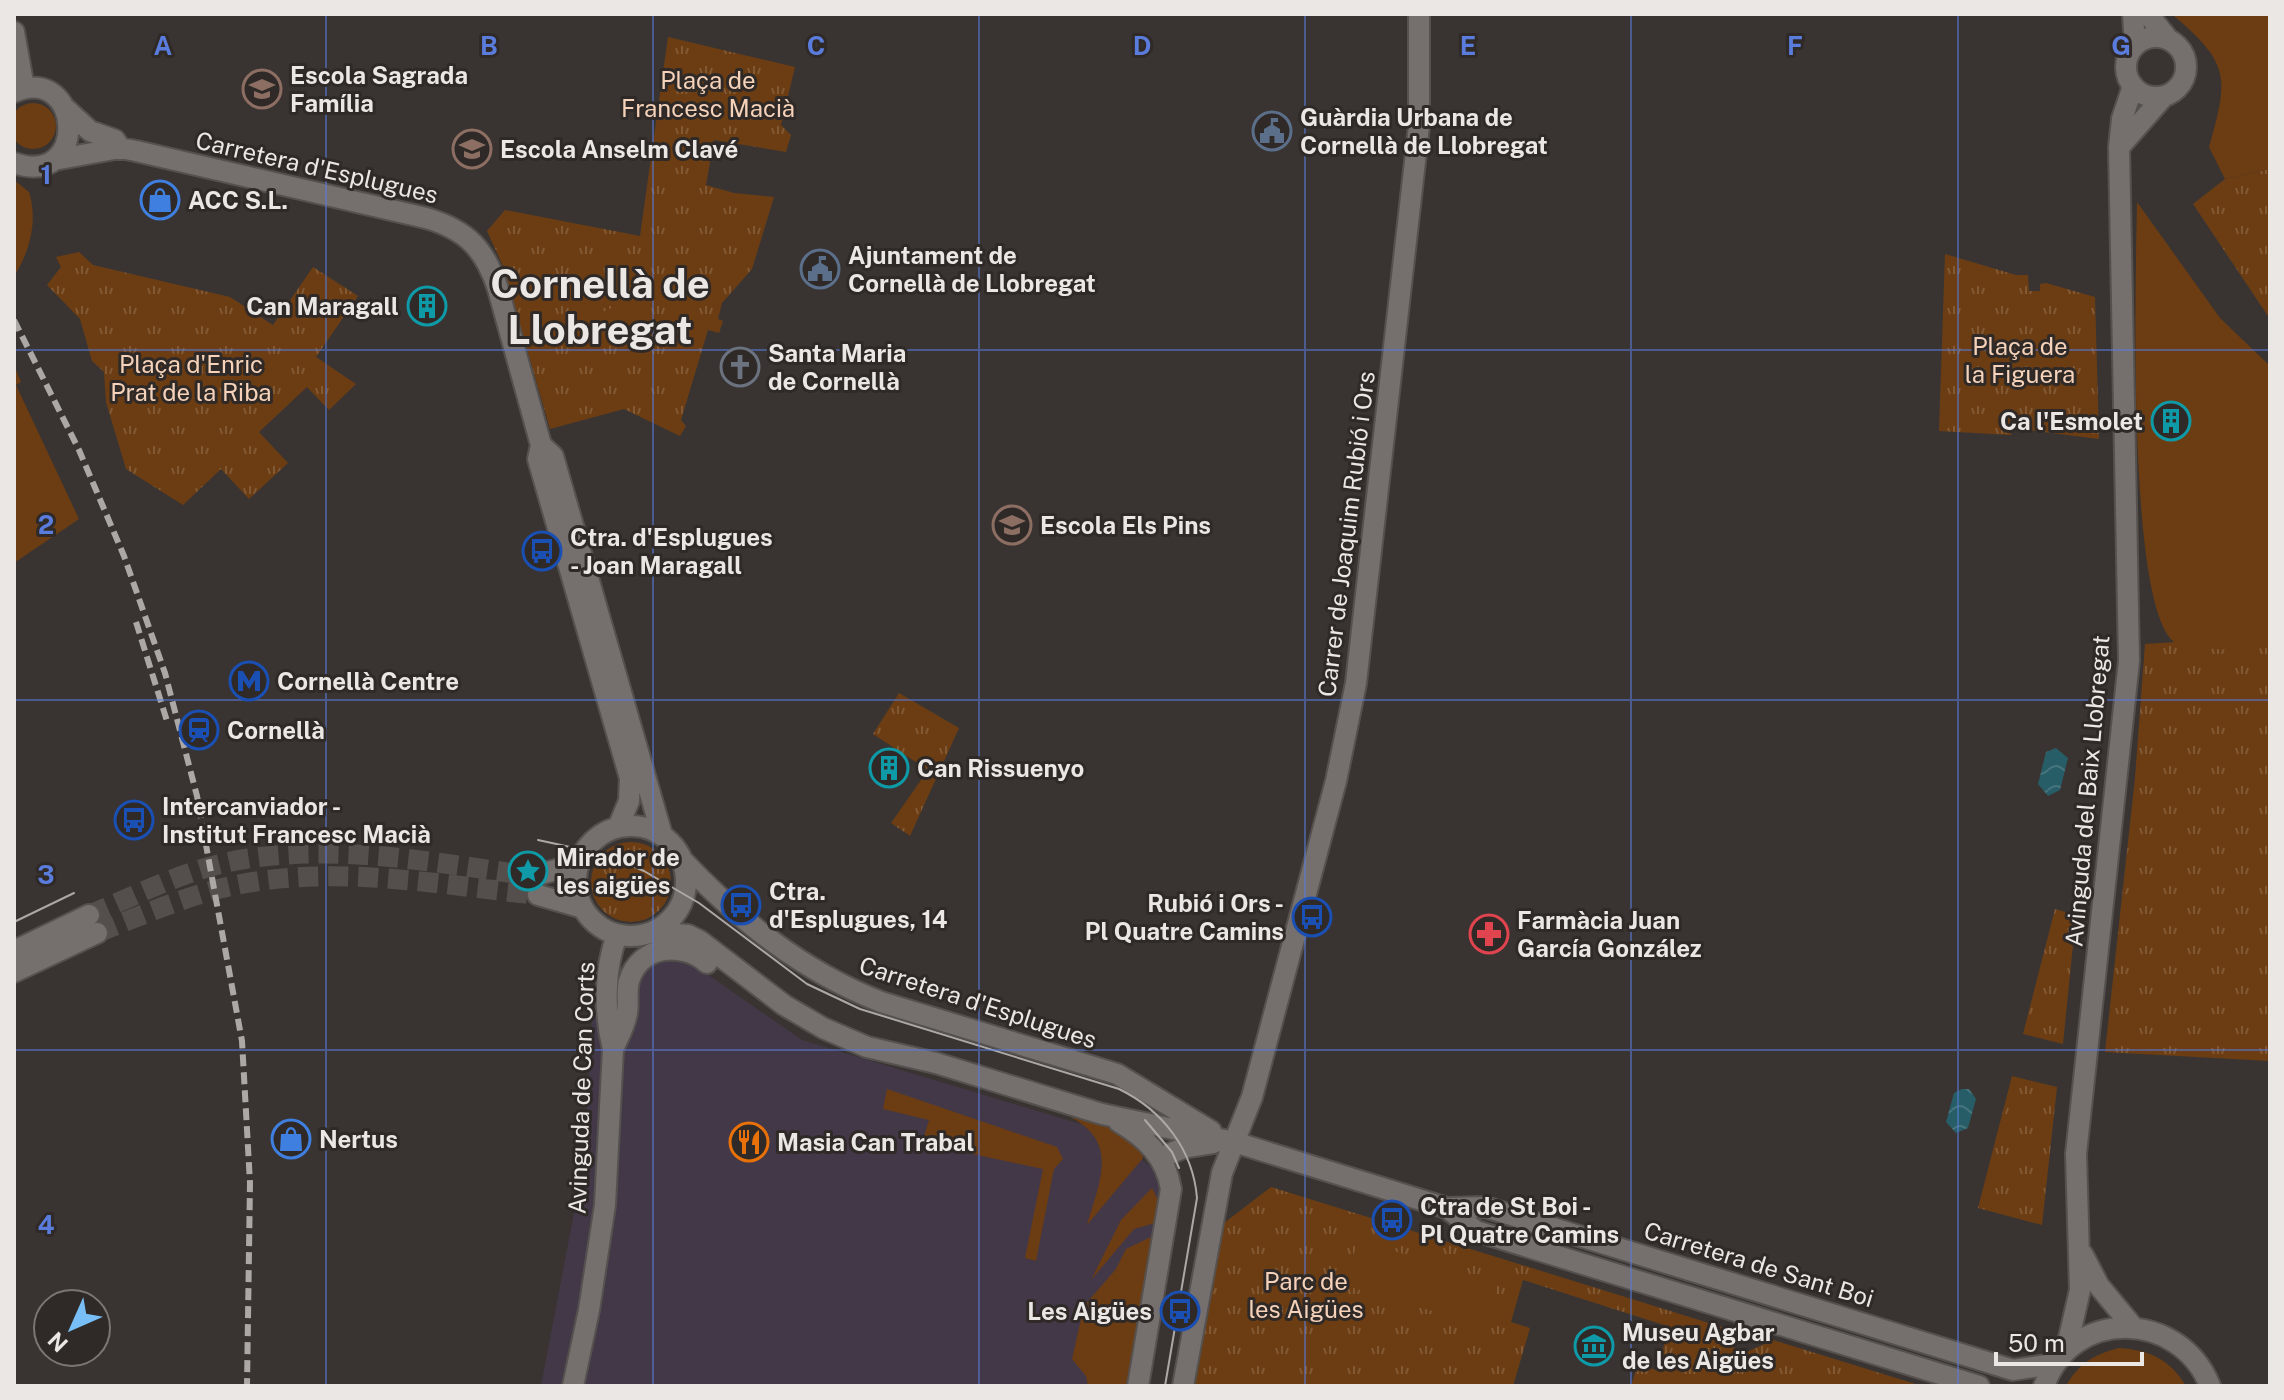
<svg xmlns="http://www.w3.org/2000/svg" width="2284" height="1400" viewBox="0 0 2284 1400" font-family="'Public Sans',sans-serif">
<style>
.commercial{fill:#433848}
.grass{fill:url(#grass-tufts)}
.garden{fill:#6c3d13}
.water{fill:url(#water-waves)}
.lines{fill:none;stroke-linecap:round;stroke-linejoin:round}
.tertiary-tunnel{stroke:#544f4c;stroke-width:20;stroke-dasharray:20 10;stroke-linecap:butt}
.tertiary-casing{stroke:#55514e;stroke-width:24}
.secondary-casing{stroke:#55514e;stroke-width:24}
.tertiary{stroke:#75706d;stroke-width:20}
.secondary{stroke:#75706d;stroke-width:20}
.tram{stroke:#aca8a6;stroke-width:2}
.rail{stroke:#aca8a6;stroke-width:6;stroke-dasharray:12 6;stroke-linecap:butt}
.grid{fill:none;stroke:#5a7cdc;stroke-width:2;stroke-opacity:0.55}
.labels{text-anchor:middle;dominant-baseline:central;stroke-width:6;stroke-linejoin:round;paint-order:stroke}
.poi-label{font-size:24px;font-weight:bold;fill:#eae7e5;stroke:#2f2a27;text-anchor:start}
.park-label{font-size:24px;fill:#f5d2b9;stroke:#2f2a27}
.street-label{font-size:24px;fill:#eae7e5;stroke:#2f2a27}
.town-label{font-size:40px;font-weight:bold;fill:#eae7e5;stroke:#2f2a27}
.grid-label{font-size:26px;text-anchor:middle;font-weight:bold;fill:#5a7cdc;stroke:#2f2a27;stroke-width:6;stroke-linejoin:round;paint-order:stroke}
</style>
<defs>
<pattern id="grass-tufts" width="24" height="20" patternUnits="userSpaceOnUse" patternTransform="scale(2)"><rect width="24" height="20" fill="#6c3d13"/><path d="M3 7l-1-3M5 7V3M7 7l1-3M15 17l-1-3M17 17v-4M19 17l1-3" fill="none" stroke="#815935"/></pattern>
<pattern id="water-waves" width="16" height="10" patternUnits="userSpaceOnUse" patternTransform="scale(2)"><rect width="16" height="10" fill="#265d67"/><path d="M0 5q4-4 8 0t8 0" fill="none" stroke="#46747d"/></pattern>
</defs>
<rect width="100%" height="100%" fill="#393431"/>
<!-- commercial -->
<path class="commercial" d="M663 956 691 963 802 1040 1110 1133 1157 1172 1165 1189 1139 1386H541L584 1160 592 1018Z"/>
<!-- grass -->
<path class="grass" d="M668 37 795 67 781 125 791 135 786 152 714 140 706 185 734 193 774 197 752 269 722 303 718 319 723 321 719 333 708 330 681 420 686 426 680 436 624 409 550 429 503 266 487 231 505 210 640 236Z
M2270 169V319L2193 204 2225 179Z
M79 252 93 265 230 297 273 325 313 267 358 296 316 357 356 384 329 410 307 387 259 432 288 463 249 499 221 469 183 505 126 469 106 402 104 372 92 361 80 319 47 285 61 267 56 257Z
M1945 254 2016 275H2028L2029 291H2040V284L2046 283 2095 297 2099 439 2012 428 2011 435 1939 431Z
M2192 641 2270 643V1061L2105 1052 2135 778 2145 644Z
M899 693 959 728 910 836 891 823 928 770 873 734Z
M591 882a40 40 0 1 1 80 0a40 40 0 1 1-80 0Z
M2055 909 2076 915 2063 1044 2023 1034Z
M2012 1076 2057 1087 2042 1225 1978 1208Z
M1271 1187 1725 1328 1738 1356 1773 1340 1922 1386H1631L1638 1364 1656 1370 1670 1327 1523 1280 1511 1322 1530 1328 1513 1386H1195L1224 1223Z"/>
<!-- garden -->
<path class="garden" d="M2172 14H2270V169L2225 179 2209 147C2229 76 2230 64 2172 14Z
M10 126a23 23 0 1 1 46 0a23 23 0 1 1-46 0Z
M14 180 29 192C38 220 30 252 14 276Z
M2137 202 2220 318 2270 366V648C2249 648 2188 653 2174 642 2126 605 2136 271 2137 202Z
M597 326a18 18 0 1 1 36 0a18 18 0 1 1-36 0Z
M14 365 21 382 16 385 79 519 14 563Z
M887 1089 1057 1147 1063 1159 1054 1169 1036 1261 1025 1258 1043 1169 922 1143 929 1120 883 1109Z
M1070 1117 1111 1127 1140 1147 1143 1158 1087 1225C1099 1183 1120 1142 1070 1117Z
M1152 1188 1159 1202 1155 1223 1134 1229 1091 1280 1121 1220Z
M1153 1236 1126 1386H1088L1086 1376 1072 1359 1084 1306 1116 1269 1126 1249Z
M1366 1242 1494 1283 1496 1290 1485 1323 1480 1325 1350 1287 1347 1280 1356 1246Z
M2119 1348C2149 1350 2170 1359 2186 1386H2066C2078 1364 2095 1354 2119 1348Z"/>
<!-- water -->
<path class="water" d="M2056 748 2068 758 2060 790 2048 796 2038 784 2046 752Z
M1962 1089H1969L1976 1099 1968 1128 1956 1133 1946 1122 1954 1093Z"/>
<g class="lines">
<!-- tertiary-tunnel -->
<path class="tertiary-tunnel" d="M89 915C139 894 191 867 245 859 342 844 437 863 533 876
M97 933C147 913 199 890 253 882 348 867 443 885 538 895"/>
<defs>
<path id="tertiary" d="M14 32 24 88
M14 92C83 63 90 189 14 163
M66 109 90 131 115 140 120 148
M54 160 120 148 136 151 426 218C467 230 485 249 498 289L541 445 538 459 630 778 629 801 619 825
M541 445 553 456 662 835
M576 881a55 55 0 1 1 110 0a55 55 0 1 1-110 0Z
M682 860C740 921 802 971 881 1002L1117 1074 1211 1131
M533 876 578 864
M538 895 583 908
M652 932 688 935 700 941 784 1005 823 1028 867 1047 936 1063 1102 1114 1234 1142 1447 1208 1485 1207 2013 1370 2054 1364
M14 951 89 915
M14 972 97 933
M613 1049C618 1038 625 1026 627 1013 629 1003 626 992 629 981 640 945 682 941 707 963
M1119 1122C1146 1138 1166 1157 1171 1189L1138 1386
M1160 1158 1183 1148 1214 1143
M1447 1208 1476 1231 1979 1386
M573 1386 589 1310 605 1205 613 1049C604 1014 604 969 617 935
M1183 1386 1222 1173 1252 1097 1336 781 1356 683 1419 126V14"/>
<path id="secondary" d="M2133 14 2135 45
M2148 14 2168 39
M2126 67a30 30 0 1 1 60 0a30 30 0 1 1-60 0Z
M2122 144 2164 96
M2083 1255 2099 1286 2133 1327
M2066 1351 2080 1290 2076 1154 2129 661 2119 147 2122 119 2133 86
M2044 1386C2072 1307 2180 1310 2210 1386"/>
</defs>
<!-- tertiary casing -->
<use href="#tertiary" class="tertiary-casing"/>
<!-- secondary casing -->
<use href="#secondary" class="secondary-casing"/>
<!-- tertiary -->
<use href="#tertiary" class="tertiary"/>
<!-- secondary -->
<use href="#secondary" class="secondary"/>
<!-- tram -->
<path class="tram" d="M538 840 607 855 644 871 699 903 807 984 860 1009 1119 1089C1162 1110 1193 1149 1197 1198L1165 1386
M14 922 74 893
M1145 1120 1172 1152 1179 1168"/>
<!-- rail -->
<path class="rail" d="M14 320 79 450 124 556 165 673 197 796 242 1041 250 1183 247 1386
M136 622 167 721"/>
</g>
<!-- grid -->
<path class="grid" d="M326 14V1386M653 14V1386M979 14V1386M1305 14V1386M1631 14V1386M1958 14V1386M14 350H2270M14 700H2270M14 1050H2270"/>
<!-- icons -->
<defs>
<symbol id="school-ring" viewBox="-11 -11 22 22"><circle r="9.5" fill="#2f2a27" stroke="#8d6e63" stroke-width="1.5"/><path d="M0-5L7-2L0 1L-7-2ZM-4 1L0 2.5L4 1V4Q0 6-4 4Z" fill="#8d6e63"/></symbol>
<symbol id="civic-ring" viewBox="-11 -11 22 22"><circle r="9.5" fill="#2f2a27" stroke="#5c6f8a" stroke-width="1.5"/><path d="M-.6-6.5H3V-4.5H.6V-3L4-1V1h2V6H-6V1h2V-1L-.6-3ZM-1.2 2.5V6h2.4V2.5Z" fill="#5c6f8a"/></symbol>
<symbol id="shop-ring" viewBox="-11 -11 22 22"><circle r="9.5" fill="#2f2a27" stroke="#3f7fe0" stroke-width="1.5"/><path d="M-5-2.5h2.3a2.7 3.5 0 0 1 5.4 0H5L5.5 6h-11ZM-1.5-2.5h3a1.5 2.3 0 0 0-3 0Z" fill="#3f7fe0"/></symbol>
<symbol id="building-ring" viewBox="-11 -11 22 22"><circle r="9.5" fill="#2f2a27" stroke="#0f9aa8" stroke-width="1.5"/><path d="M-4-6H4V6H1V3H-1V6H-4ZM-2.5-4.3h1.7v1.8h-1.7ZM.8-4.3h1.7v1.8H.8ZM-2.5-1h1.7V.8h-1.7ZM.8-1h1.7V.8H.8Z" fill="#0f9aa8"/></symbol>
<symbol id="church-ring" viewBox="-11 -11 22 22"><circle r="9.5" fill="#2f2a27" stroke="#6b7280" stroke-width="1.5"/><path d="M-1.2-6h2.4v3.5h3.3v2.4h-3.3V6h-2.4V-.1h-3.3v-2.4h3.3Z" fill="#6b7280"/></symbol>
<symbol id="bus-ring" viewBox="-11 -11 22 22"><circle r="9.5" fill="#2f2a27" stroke="#1a4fb4" stroke-width="1.5"/><path d="M-5-6H5V4H4V6H2V4H-2V6H-4V4H-5ZM-3.5-4V0h7V-4ZM-3.5 1.2v1.5H-2V1.2ZM2 1.2v1.5H3.5V1.2Z" fill="#1a4fb4"/></symbol>
<symbol id="metro-ring" viewBox="-11 -11 22 22"><circle r="9.5" fill="#2f2a27" stroke="#1a4fb4" stroke-width="1.5"/><path d="M-5.5 5V-5H-3L0 0L3-5H5.5V5H3V-.5L0 4L-3-.5V5Z" fill="#1a4fb4"/></symbol>
<symbol id="station-ring" viewBox="-11 -11 22 22"><circle r="9.5" fill="#2f2a27" stroke="#1a4fb4" stroke-width="1.5"/><path d="M-3-6H3Q5-6 5-4V2Q5 4 3 4L4.5 6H3L1.5 4h-3L-3 6H-4.5L-3 4Q-5 4-5 2V-4Q-5-6-3-6ZM-3.5-4v3h7v-3ZM-3.5 1v1.5H-2V1ZM2 1v1.5H3.5V1Z" fill="#1a4fb4"/></symbol>
<symbol id="sight-ring" viewBox="-11 -11 22 22"><circle r="9.5" fill="#2f2a27" stroke="#0f9aa8" stroke-width="1.5"/><path d="M0-6L1.8-2.2L6-1.7L2.9 1.2L3.7 5.4L0 3.3L-3.7 5.4L-2.9 1.2L-6-1.7L-1.8-2.2Z" fill="#0f9aa8"/></symbol>
<symbol id="pharmacy-ring" viewBox="-11 -11 22 22"><circle r="9.5" fill="#2f2a27" stroke="#e0444e" stroke-width="1.5"/><path d="M-2-6h4v4h4v4h-4v4h-4v-4h-4v-4h4Z" fill="#e0444e"/></symbol>
<symbol id="restaurant-ring" viewBox="-11 -11 22 22"><circle r="9.5" fill="#2f2a27" stroke="#e8710a" stroke-width="1.5"/><path d="M-5-6h1v4h1v-4h1v4h1v-4h1v5L-1.5 .5V6h-2V.5L-5-1ZM5-6V6H3V1.5H1.5Q1.5-4 5-6Z" fill="#e8710a"/></symbol>
<symbol id="museum-ring" viewBox="-11 -11 22 22"><circle r="9.5" fill="#2f2a27" stroke="#0f9aa8" stroke-width="1.5"/><path d="M0-6L6-3V-2H-6V-3ZM-5-1h2V3h-2ZM-1-1h2V3h-2ZM3-1h2V3H3ZM-6 4H6V6H-6Z" fill="#0f9aa8"/></symbol>
</defs>
<g fill-rule="evenodd">
<use href="#school-ring" x="240" y="67" width="44" height="44"/>
<use href="#civic-ring" x="1250" y="109" width="44" height="44"/>
<use href="#school-ring" x="450" y="127" width="44" height="44"/>
<use href="#shop-ring" x="138" y="178" width="44" height="44"/>
<use href="#civic-ring" x="798" y="247" width="44" height="44"/>
<use href="#building-ring" x="405" y="284" width="44" height="44"/>
<use href="#church-ring" x="718" y="345" width="44" height="44"/>
<use href="#building-ring" x="2149" y="399" width="44" height="44"/>
<use href="#school-ring" x="990" y="503" width="44" height="44"/>
<use href="#bus-ring" x="520" y="529" width="44" height="44"/>
<use href="#metro-ring" x="227" y="659" width="44" height="44"/>
<use href="#station-ring" x="177" y="708" width="44" height="44"/>
<use href="#building-ring" x="867" y="746" width="44" height="44"/>
<use href="#bus-ring" x="112" y="798" width="44" height="44"/>
<use href="#sight-ring" x="506" y="849" width="44" height="44"/>
<use href="#bus-ring" x="719" y="883" width="44" height="44"/>
<use href="#bus-ring" x="1290" y="895" width="44" height="44"/>
<use href="#pharmacy-ring" x="1467" y="912" width="44" height="44"/>
<use href="#shop-ring" x="269" y="1117" width="44" height="44"/>
<use href="#restaurant-ring" x="727" y="1120" width="44" height="44"/>
<use href="#bus-ring" x="1370" y="1198" width="44" height="44"/>
<use href="#bus-ring" x="1158" y="1289" width="44" height="44"/>
<use href="#museum-ring" x="1572" y="1324" width="44" height="44"/>
</g>
<g class="labels">
<!-- poi labels -->
<g class="poi-label">
<text x="290" y="75">Escola Sagrada<tspan x="290" dy="28">Família</tspan></text>
<text x="1300" y="117">Guàrdia Urbana de<tspan x="1300" dy="28">Cornellà de Llobregat</tspan></text>
<text x="500" y="149">Escola Anselm Clavé</text>
<text x="188" y="200">ACC S.L.</text>
<text x="848" y="255">Ajuntament de<tspan x="848" dy="28">Cornellà de Llobregat</tspan></text>
<text x="399" y="306" text-anchor="end">Can Maragall</text>
<text x="768" y="353">Santa Maria<tspan x="768" dy="28">de Cornellà</tspan></text>
<text x="2143" y="421" text-anchor="end">Ca l'Esmolet</text>
<text x="1040" y="525">Escola Els Pins</text>
<text x="570" y="537">Ctra. d'Esplugues<tspan x="570" dy="28">- Joan Maragall</tspan></text>
<text x="277" y="681">Cornellà Centre</text>
<text x="227" y="730">Cornellà</text>
<text x="917" y="768">Can Rissuenyo</text>
<text x="162" y="806">Intercanviador -<tspan x="162" dy="28">Institut Francesc Macià</tspan></text>
<text x="556" y="857">Mirador de<tspan x="556" dy="28">les aigües</tspan></text>
<text x="769" y="891">Ctra.<tspan x="769" dy="28">d'Esplugues, 14</tspan></text>
<text x="1284" y="903" text-anchor="end">Rubió i Ors -<tspan x="1284" dy="28">Pl Quatre Camins</tspan></text>
<text x="1517" y="920">Farmàcia Juan<tspan x="1517" dy="28">García González</tspan></text>
<text x="319" y="1139">Nertus</text>
<text x="777" y="1142">Masia Can Trabal</text>
<text x="1420" y="1206">Ctra de St Boi -<tspan x="1420" dy="28">Pl Quatre Camins</tspan></text>
<text x="1152" y="1311" text-anchor="end">Les Aigües</text>
<text x="1622" y="1332">Museu Agbar<tspan x="1622" dy="28">de les Aigües</tspan></text>
</g>
<!-- park labels -->
<g class="park-label">
<text x="708" y="80">Plaça de<tspan x="708" dy="28">Francesc Macià</tspan></text>
<text x="2020" y="346">Plaça de<tspan x="2020" dy="28">la Figuera</tspan></text>
<text x="191" y="364">Plaça d'Enric<tspan x="191" dy="28">Prat de la Riba</tspan></text>
<text x="1306" y="1281">Parc de<tspan x="1306" dy="28">les Aigües</tspan></text>
</g>
<!-- street labels -->
<g class="street-label">
<text transform="translate(317 167) rotate(13)">Carretera d'Esplugues</text>
<text transform="translate(1346 534) rotate(-83)">Carrer de Joaquim Rubió i Ors</text>
<text transform="translate(2087 791) rotate(-85)">Avinguda del Baix Llobregat</text>
<text transform="translate(978 1002) rotate(18)">Carretera d'Esplugues</text>
<text transform="translate(581 1088) rotate(-88)">Avinguda de Can Corts</text>
<text transform="translate(1759 1264) rotate(17)">Carretera de Sant Boi</text>
</g>
<!-- town labels -->
<g class="town-label">
<text x="600" y="283">Cornellà de<tspan x="600" dy="46">Llobregat</tspan></text>
</g>
</g>
<g class="grid-label">
<text x="163" y="55">A</text>
<text x="489" y="55">B</text>
<text x="816" y="55">C</text>
<text x="1142" y="55">D</text>
<text x="1468" y="55">E</text>
<text x="1795" y="55">F</text>
<text x="2121" y="55">G</text>
<text x="46" y="184">1</text>
<text x="46" y="534">2</text>
<text x="46" y="884">3</text>
<text x="46" y="1234">4</text>
</g>
<!-- border -->
<rect width="2284" height="1400" fill="none" stroke="#eae7e5" stroke-width="32"/>
<!-- north arrow -->
<g transform="translate(72 1328) rotate(225)"><circle r="38" fill="#2f2a27" stroke="#7a7673" stroke-width="2"/>
<path d="M0-6L14 30L0 20L-14 30Z" fill="#78bff7"/>
<text y="-12" font-size="22" font-weight="bold" text-anchor="middle" fill="#eae7e5">N</text>
</g>
<!-- scale -->
<path d="M1996 1352v12h146v-12" fill="none" stroke="#eae7e5" stroke-width="4"/>
<text x="2008" y="1352" font-size="24" fill="#eae7e5" stroke="#2f2a27" stroke-width="6" paint-order="stroke">50 m</text>
</svg>
